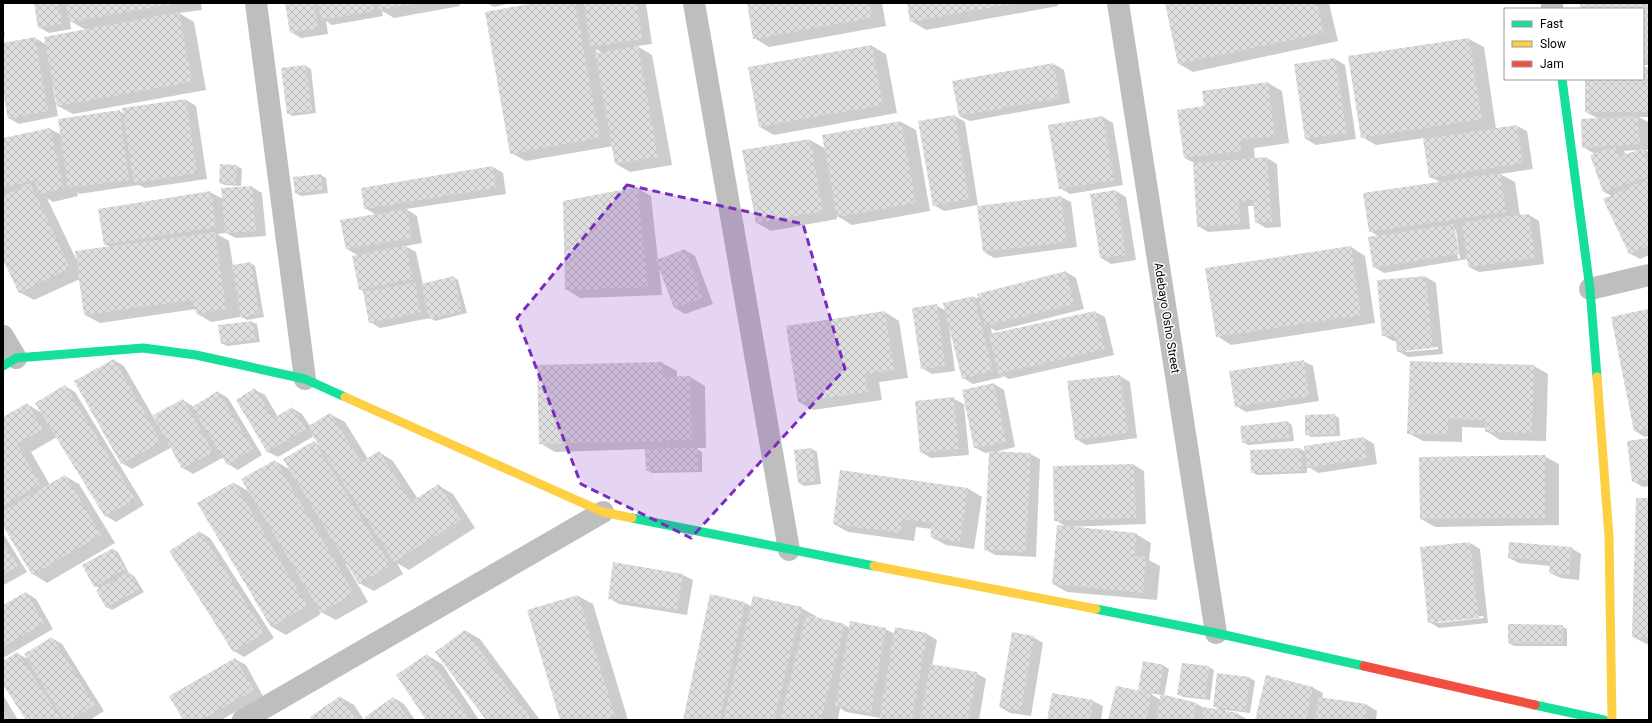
<svg xmlns="http://www.w3.org/2000/svg" width="1652" height="723" viewBox="0 0 1652 723" font-family="Roboto,sans-serif">
<style>
.shadow{fill:#0003;fill-rule:evenodd}
.building{fill:url(#building-cross-hatch)}
.lines{fill:none;stroke-linecap:round;stroke-linejoin:round}
.street{stroke:#bebebe;stroke-width:22}
.fast{stroke:#16e098;stroke-width:9}
.slow{stroke:#ffcf43;stroke-width:9}
.jam{stroke:#f24e42;stroke-width:9}
.marked{fill:#7b2cbf;fill-opacity:0.2;stroke:#7b2cbf;stroke-width:3;stroke-dasharray:8 5;stroke-linejoin:round}
.labels{text-anchor:middle;dominant-baseline:central;stroke-width:3;stroke-linejoin:round;paint-order:stroke}
.street-label{font-size:12px;fill:#000;stroke:#fff}
</style>
<defs>
<pattern id="building-cross-hatch" width="8" height="8" patternUnits="userSpaceOnUse"><rect width="8" height="8" fill="#dedede"/><path d="M0 0l8 8M0 8l8-8" fill="none" stroke="#bdbdbd"/></pattern>
</defs>
<rect width="100%" height="100%" fill="#fff"/>
<!-- shadow -->
<path class="shadow" d="M35 3H201L202 10 179 13 194 22 206 90 73 114 58 106 55 86 53 87 58 116 19 124 9 118 3 86V44L35 38 47 45 86 30 70 21 71 29 49 33 39 27Z
M286 3H459L460 6 394 18 382 11 383 16 332 25 326 21 328 34 301 38 291 32Z
M487 3H511L494 7Z
M540 3H646L652 44 637 46 652 55 672 165 630 172 616 164 613 146 526 161 511 153ZM596 49 602 53 597 54Z
M748 3H882L886 26 769 47 754 38Z
M908 3H1058V6L926 30 911 21Z
M1166 3H1329L1338 41 1193 72 1179 64Z
M1608 3H1649V65H1643V9H1581Z
M3 23 5 35H3Z
M1469 39 1484 47 1496 129 1517 126 1527 131 1533 169 1500 174 1515 182 1520 216 1529 215 1539 221 1544 264 1479 272 1469 267 1468 259 1384 273 1374 267 1378 236 1370 231 1440 182 1430 177 1424 138 1376 145 1362 137 1349 57ZM1454 230H1456L1460 259H1458Z
M872 46 886 54 897 113 774 135 760 127Z
M1335 59 1345 65 1356 139 1316 145 1306 139Z
M1054 64 1064 70 1070 103 970 121 959 116Z
M306 66 311 69 316 113 292 116 288 113Z
M1643 68H1649V117H1639L1648 122 1649 150H1645L1649 152V255L1640 259 1629 253 1612 196 1604 192 1591 155 1595 154 1583 147 1599 119 1586 112V79H1643ZM1638 150 1626 155 1624 151Z
M1268 83 1282 91 1289 143 1254 148 1255 159 1267 158 1277 164 1281 227 1266 228 1256 222 1254 206H1248L1250 229 1208 232 1198 226 1194 163 1185 158 1205 107 1203 91Z
M186 100 196 106 207 179 145 188 139 185 79 194 77 192 78 196 53 202 47 198 77 261 110 247 104 244 210 192 223 199 252 187 262 193 266 236 236 238 226 233 217 234 229 241 233 266 250 263 255 266 264 317 247 320 240 316V317L211 322 196 313V309L100 323 85 315 80 279 34 300 19 292 3 257V139L50 129 62 135 119 111 124 114Z
M955 116 965 122 978 205 944 211 934 205Z
M1103 117 1113 123 1123 185 1070 194 1060 188Z
M901 122 916 130 930 211 852 225 837 216V219L771 231 757 223 744 151 810 140 826 149Z
M237 166 242 169 241 186 225 185 220 183Z
M493 167 503 173 506 194 406 209 417 216 422 243 405 246 416 252 423 284 453 277 458 280 467 313 435 321 430 318 380 328 370 322 366 293 360 289 359 256 347 249 376 215 365 208Z
M321 175 326 178 328 193 301 196 296 193Z
M637 188 651 196 658 260 685 250 695 256 713 304 685 314 675 308 659 265 662 295 580 298 566 289Z
M1116 191 1126 197 1136 260 1111 264 1101 258Z
M1061 197 1071 202 1077 247 994 258 984 252Z
M1351 247 1365 256 1375 323 1231 345 1217 336Z
M1066 272 1076 278 1084 309 996 331 991 328 992 334 1095 312 1105 317 1114 355 1009 379 1002 375 1003 377 973 384 963 378 950 326H949L955 371 932 374 922 368 936 305 946 311 944 304 974 297 979 299Z
M1426 277 1436 283 1443 354 1408 357 1398 351 1397 341H1393L1383 335ZM1438 347V349L1406 352V350Z
M1648 310 1649 436 1645 437 1635 431 1612 317Z
M885 312 899 321 908 378 879 382 882 400 813 410 799 402Z
M252 322 257 324 260 342 227 346 222 343 219 326Z
M114 360 124 366 158 425 183 400 194 407 218 392 228 398 262 455 238 470 228 464 224 457 193 474 183 468 172 447 132 469 122 463Z
M1303 361 1313 366 1319 401 1246 412 1236 406Z
M662 363 677 371V377H690L705 386 706 448H695L702 452V472L652 473 647 470 646 449 555 452 540 443 538 366Z
M1534 366 1548 374 1546 441 1500 440 1486 431V428L1462 427V442L1423 441 1408 433Z
M1120 376 1130 382 1137 438 1086 445 1076 439 1068 382Z
M994 384 1004 390 1015 447 995 452 1030 454 1040 459 1036 557 995 555 985 549 990 452 985 453 974 447Z
M65 386 75 392 144 505 116 522 106 516 57 437 31 452 50 485 65 476 79 484 115 543 47 583 33 574 3 524V418L27 404 42 413Z
M255 390 265 395 278 417 292 408 302 414 310 426 330 414 345 422 368 459 379 452 393 461 418 499 439 486 453 494 475 528 409 570 397 563 403 574 374 591 359 583 347 563 346 564 368 602 336 620 319 611 321 614 286 635 272 627 198 503 234 483 250 492 275 461 291 470 314 442 321 447 314 436 278 457 268 452 237 400Z
M954 399 964 404 969 455 931 458 921 452Z
M1334 415 1339 418 1340 436 1311 437 1306 434Z
M1288 422 1292 425 1294 441 1248 445 1243 442Z
M1364 438 1374 444 1377 464 1318 473 1307 466V473L1257 475 1252 472 1301 449 1306 452Z
M1649 439V486L1643 487 1633 481Z
M812 449 817 452 821 484 804 486 799 483 795 451Z
M1544 456 1559 464V525L1435 527 1421 519Z
M1134 465 1144 471 1146 524 1067 527 1055 520 1054 467Z
M967 488 982 497 974 549 946 545 931 537 932 529 916 527 914 541 848 532 834 524Z
M1649 499V645L1633 637Z
M200 532 210 538 274 638 244 657 234 651Z
M3 533 27 572 4 585 3 584Z
M1136 534 1151 543 1149 560 1160 566 1157 600 1067 592 1053 584Z
M1470 543 1480 549 1488 623 1439 628 1429 622ZM1483 616 1484 618 1437 623V621Z
M1571 548 1581 554 1579 580 1561 578 1550 573 1551 566 1519 563 1509 558Z
M113 549 118 552 129 573 134 576 144 592 112 610 107 607 100 589 95 586Z
M683 575 693 580 687 615 619 604 609 598Z
M26 593 36 599 53 629 3 658V603L5 605Z
M711 595 745 603 752 607 801 608 816 616 815 618 844 625 850 628 885 629 895 634 896 629 927 634 937 640 932 666 976 673 986 679 979 720H880V718L846 712 840 708 838 720H684Z
M578 596 593 604 628 720H561Z
M1562 626 1567 629V646H1514L1509 643Z
M466 631 480 639 540 720H487Z
M1033 637 1043 643 1031 716 1010 713 1000 707Z
M52 638 62 644 104 711 90 720H27L3 683V662L17 653 27 659Z
M427 655 442 664 479 720H427Z
M235 659 246 665 263 696 221 720H184Z
M1183 664 1209 667 1214 670 1210 700 1183 697 1178 694Z
M1164 666 1169 669 1164 696 1197 704 1204 708 1221 711 1214 706 1250 678 1255 681 1250 713 1225 710V712L1238 714 1248 720H1109L1145 693 1139 689ZM1149 693 1162 695 1161 700Z
M1266 676 1313 688 1323 693 1322 699 1367 705 1377 711 1376 720H1256Z
M1053 694 1093 701 1103 706 1101 720H1048Z
M3 695 18 720H3Z
M340 697 354 705 364 720H313Z
M394 698 404 704 415 720H369Z"/>
<!-- building -->
<path class="building" d="M34 3H58L62 24 38 28Z
M66 3H175V4L69 22Z
M285 3H314L318 28 290 33Z
M318 3H372L374 11 321 20Z
M377 3H414V4L379 10Z
M534 3H575L600 138 510 154 485 12Z
M584 3H637L642 39 590 47Z
M747 3H870L872 18 753 39Z
M907 3H1012V4L910 22Z
M1165 3H1317L1324 33 1178 64Z
M1580 3H1649V59L1643 60V9H1580Z
M179 12 192 82 57 106 44 37Z
M35 37 48 111 8 119 3 92V43Z
M1469 38 1482 119 1361 138 1348 56Z
M872 45 883 105 759 127 748 67Z
M638 46 658 157 615 164 595 53Z
M1335 58 1347 133 1305 139 1294 64Z
M1054 63 1060 98 959 116 952 81Z
M306 65 312 111 287 114 281 68Z
M1643 67H1649V112H1585V79H1643Z
M1268 82 1275 136 1240 140 1241 151 1184 158 1177 110 1204 106 1202 91Z
M186 99 197 173 134 183 122 108Z
M120 110 129 180 68 188 58 119Z
M955 115 969 199 933 206 918 121Z
M1103 116 1114 180 1059 189 1048 125Z
M1638 116 1640 144 1615 146 1619 157 1643 148 1649 164V176L1603 192 1590 155 1615 146 1582 148 1581 119Z
M901 121 916 203 837 217 822 135Z
M1517 125 1523 163 1429 178 1423 139Z
M50 128 64 188 38 195 35 180 3 188V138Z
M810 139 823 211 756 223 742 150Z
M1267 157 1272 222 1255 223 1253 200 1239 201 1240 224 1197 227 1193 163Z
M220 164 237 165 236 184 219 183Z
M493 166 496 188 364 209 361 188Z
M1500 173 1506 212 1369 232 1363 193Z
M321 174 323 190 295 193 293 177Z
M1649 178V245L1629 254 1603 199Z
M30 183 70 268 19 293 3 260V196Z
M252 186 256 231 225 233 221 188Z
M637 187 648 287 565 290 563 201Z
M1116 190 1126 255 1100 258 1090 194Z
M211 191 216 227 104 245 98 209Z
M1061 196 1067 242 983 252 977 206Z
M407 209 412 238 346 249 340 220Z
M1529 214 1535 258 1468 267 1462 222Z
M1454 224 1459 254 1373 268 1368 237Z
M215 232 226 309 196 314 193 300 84 315 75 251Z
M406 245 413 279 359 290 352 256Z
M1351 246 1361 315 1216 337 1205 268Z
M685 249 703 298 674 308 656 260Z
M251 262 259 314 241 318 232 265Z
M1066 271 1074 304 985 326 977 294Z
M454 276 462 311 429 319 421 284Z
M1426 276 1433 348 1397 352 1395 335 1382 336 1377 280Z
M415 282 421 312 369 323 363 292Z
M974 296 993 371 962 379 943 303Z
M937 304 945 366 921 369 912 308Z
M1648 309 1649 428 1634 431 1611 317Z
M885 311 894 370 865 374 868 392 798 402 786 326Z
M1095 311 1105 349 998 374 989 334Z
M252 321 256 339 221 344 218 325Z
M114 359 161 442 121 464 74 381Z
M1304 360 1309 396 1235 407 1229 371Z
M1410 361 1534 365 1532 433 1485 432V420L1448 419V435L1407 434Z
M662 362 663 377 690 376 692 440 539 444 537 365Z
M1120 375 1128 433 1075 440 1067 381Z
M994 383 1006 442 974 448 962 390Z
M65 385 135 499 105 517 35 403Z
M255 388 273 419 292 407 306 429 267 452 236 400Z
M218 391 253 449 227 465 192 407Z
M954 397 959 449 920 453 915 401Z
M183 399 213 452 182 469 153 415Z
M27 403 43 429 17 444 40 484 3 506V417Z
M330 413 361 462 379 451 411 502 439 484 461 520 394 562 307 427Z
M1335 414 1336 434 1305 435V415Z
M1288 421 1289 438 1242 443 1240 426Z
M1364 437 1367 459 1307 468 1304 446Z
M1649 438V479L1632 482 1627 441Z
M314 441 390 565 359 584 283 459Z
M697 448 698 470 646 471 645 449Z
M812 448 816 481 798 483 794 450Z
M1301 448 1302 471 1251 473 1250 450Z
M989 451 1031 453 1026 552 984 550Z
M1545 455V518L1420 519 1419 457Z
M275 460 354 593 321 613 241 479Z
M1134 464 1136 518 1054 521 1053 466Z
M840 470 968 488 960 542 930 537 932 523 902 519 900 533 833 524Z
M65 475 101 535 32 575 3 526V511Z
M234 482 307 606 271 627 197 503Z
M1636 498H1649V638L1632 637Z
M1057 525 1137 533 1134 556 1146 557 1143 593 1052 584Z
M200 531 265 633 233 652 169 551Z
M3 542 18 566 3 575Z
M1470 542 1479 618 1428 623 1420 547Z
M1509 542 1572 547 1569 575 1549 573 1550 561 1508 558Z
M113 548 125 569 94 587 82 565Z
M613 562 683 574 677 610 608 599Z
M129 572 140 589 106 608 96 590Z
M26 592 44 623 3 647V605Z
M710 594 745 602 720 720H683Z
M578 595 615 716 602 720H560L527 610Z
M753 596 802 607 774 720H723Z
M806 615 845 624 821 720H780Z
M850 621 886 628 871 713 835 706Z
M1508 624 1563 625V644L1508 643Z
M895 627 927 633 912 720H879Z
M465 630 532 720H486L435 652Z
M1012 632 1034 636 1021 711 999 707Z
M52 637 95 705 71 720H64L24 654Z
M17 652 62 720H26L3 685V661Z
M427 654 471 720H426L396 675Z
M235 658 254 690 201 720H183L169 696Z
M1143 661 1164 665 1159 693 1138 690Z
M1182 663 1209 666 1205 698 1177 695Z
M930 664 977 672 968 720H920Z
M1217 673 1250 677 1246 711 1213 707Z
M1266 675 1313 687 1306 720H1255Z
M1116 686 1152 693 1146 720H1108Z
M1052 693 1093 700 1090 720H1047Z
M1161 694 1197 703 1193 720H1155Z
M340 696 357 720H312L310 717Z
M393 697 410 720H367L365 717Z
M1318 697 1367 704 1365 720H1315Z
M1204 707 1238 713 1237 720H1201Z
M3 710 9 720H3Z"/>
<g class="lines">
<!-- street -->
<path class="street" d="M256 3 305 379
M694 3 789 550
M1118 3 1216 633
M1552 3V9
M1590 289 1649 275
M3 336 16 358
M243 720 603 512"/>
<!-- fast -->
<path class="fast" d="M1562 79 1590 289 1597 377
M3 366 16 358 143 348 196 355 305 379 345 397
M632 518 874 566
M1096 609 1216 633 1364 666
M1535 705 1604 720"/>
<!-- slow -->
<path class="slow" d="M1597 377 1609 537 1612 720
M345 397 603 512 632 518
M874 566 1096 609"/>
<!-- jam -->
<path class="jam" d="M1364 666 1535 705"/>
</g>
<!-- marked area -->
<path class="marked" d="M627 185 803 224 845 369 691 538 581 484 517 318Z"/>
<g class="labels">
<!-- street labels -->
<g class="street-label">
<text transform="translate(1167 318) rotate(81)">Adebayo Osho Street</text>
</g>
</g>
<!-- border -->
<rect width="1652" height="723" fill="none" stroke="#000000" stroke-width="8"/>
<!-- legend -->
<rect x="1504" y="8" width="140" height="72" fill="#ffffff" stroke="#999999"/>
<rect x="1512" y="21" width="20" height="6" fill="#16e098" stroke="#999999"/>
<text x="1540" y="28" font-size="12" fill="#000000">Fast</text>
<rect x="1512" y="41" width="20" height="6" fill="#ffcf43" stroke="#999999"/>
<text x="1540" y="48" font-size="12" fill="#000000">Slow</text>
<rect x="1512" y="61" width="20" height="6" fill="#f24e42" stroke="#999999"/>
<text x="1540" y="68" font-size="12" fill="#000000">Jam</text>
</svg>
